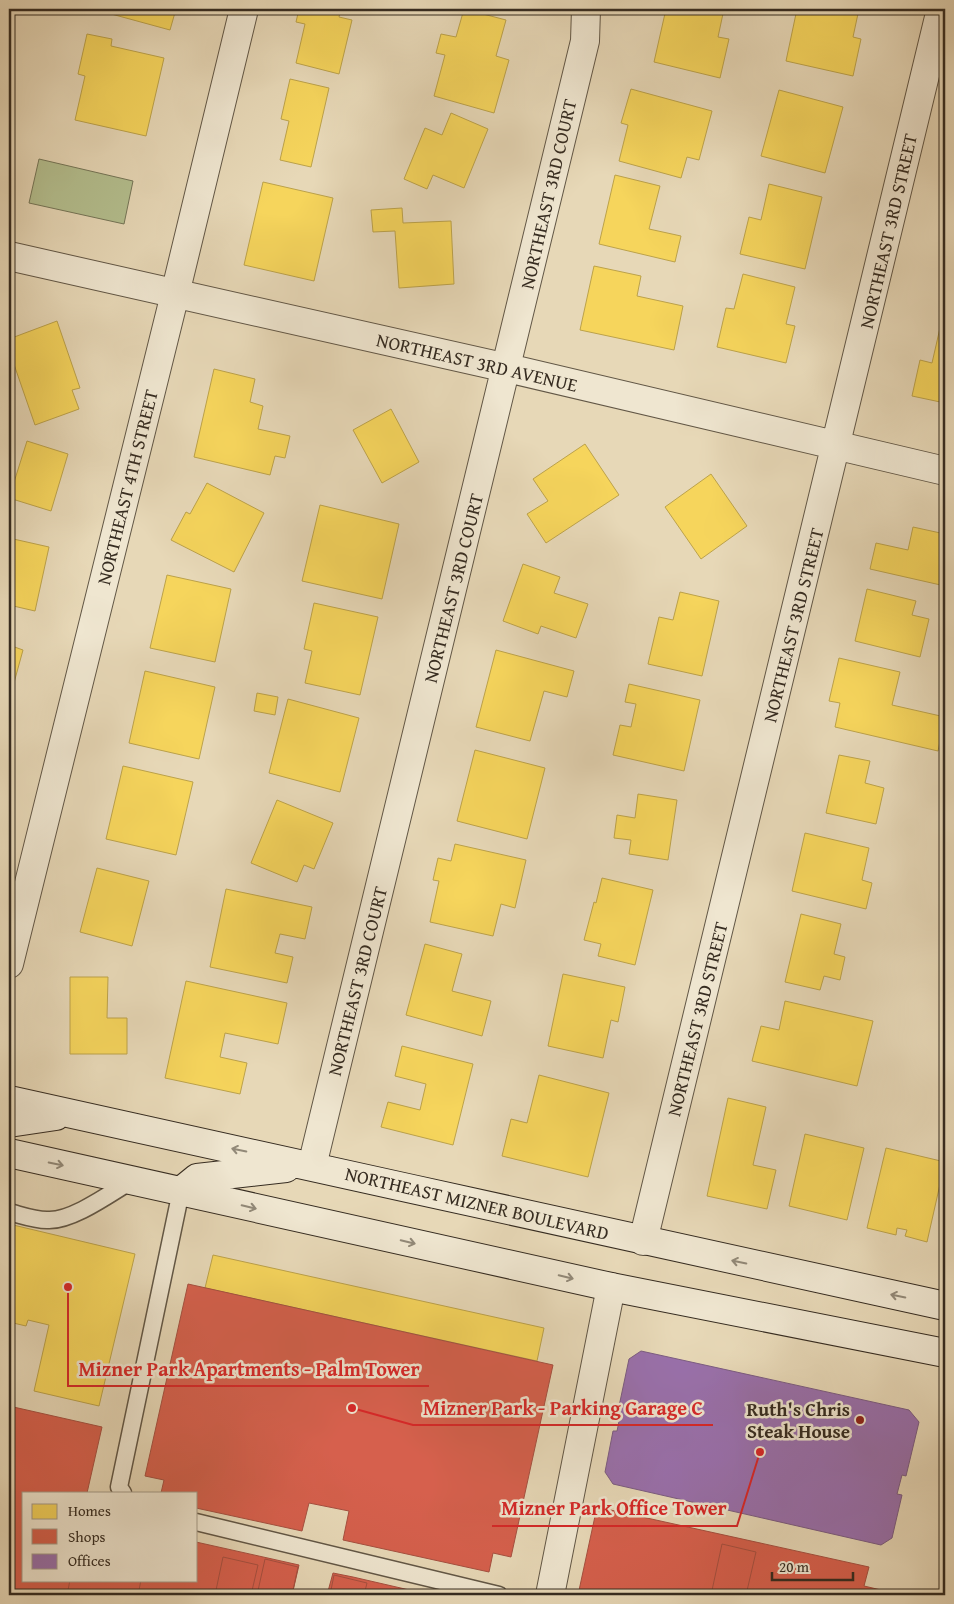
<svg xmlns="http://www.w3.org/2000/svg" width="954" height="1604" viewBox="0 0 954 1604" font-family="'Gentium Book Plus',serif">
<style>
.green{fill:#b4bf8f;stroke:#757658}
.homes{fill:#f6d55c;stroke:#bca24a}
.shops{fill:#d6604d;stroke:#a65040}
.offices{fill:#9970ab;stroke:#7b5c82}
.lines{fill:none;stroke-linecap:round;stroke-linejoin:round}
.service-casing{stroke:#625746;stroke-width:19}
.minor-casing{stroke:#625746;stroke-width:30}
.secondary-casing{stroke:#362c21;stroke-width:30}
.service{stroke:#efe6d0;stroke-width:16}
.minor{stroke:#efe6d0;stroke-width:28}
.secondary{stroke:#efe6d0;stroke-width:28}
.oneway{stroke:#928978}
.poi-dot{fill:#8f2418;stroke:#efe6d0;stroke-width:2}
.labels{text-anchor:middle;dominant-baseline:central;stroke-width:5;stroke-linejoin:round;paint-order:stroke}
.street-label{font-size:19px;fill:#362c21;stroke:#efe6d0}
.poi-label{font-size:19px;font-weight:bold;fill:#362c21;stroke:#efe6d0;text-anchor:end}
.leader{fill:none;stroke:#d62828;stroke-width:2}
.callout-dot{fill:#d62828;stroke:#efe6d0;stroke-width:2}
.callout-label{font-size:20px;text-anchor:middle;font-weight:bold;fill:#d62828;stroke:#efe6d0;stroke-width:5;stroke-linejoin:round;paint-order:stroke}
</style>
<rect width="100%" height="100%" fill="#e7d8b7"/>
<filter id="stains"><feTurbulence type="fractalNoise" baseFrequency=".004" numOctaves="4"/><feColorMatrix values="0 0 0 0 .2 0 0 0 0 .09 0 0 0 0 .02 0 0 0 .5 -.17"/></filter>
<radialGradient id="worn" r=".72"><stop offset=".6" stop-color="#630" stop-opacity="0"/><stop offset="1" stop-color="#630" stop-opacity=".3"/></radialGradient>
<!-- green -->
<path class="green" d="M39 159 133 181 124 224 29 203Z"/>
<!-- homes -->
<path class="homes" d="M93 9H176L170 30Z
M299 9H341L339 17 352 20 339 74 296 63 305 24 296 22Z
M464 9 506 20 496 56 509 60 494 113 434 96 445 55 436 53 441 34 456 37Z
M666 9H724L718 37 729 39 720 78 654 62Z
M797 9H859L853 37 861 39 853 76 786 61Z
M87 34 112 39 111 46 164 58 146 136 75 120 85 76 78 74Z
M290 79 329 88 311 167 280 160 289 121 281 119Z
M631 89 712 111 699 160 687 157 681 178 619 161 628 125 621 123Z
M779 90 843 107 825 173 761 156Z
M451 113 488 129 464 188 433 175 427 189 404 179 425 128 442 135Z
M615 175 660 186 649 229 681 236 675 262 599 244Z
M263 182 333 198 314 281 244 265Z
M769 184 822 197 805 269 740 254 749 217 761 220Z
M402 208 403 223 451 221 454 284 399 288 395 231 373 232 371 210Z
M594 266 641 276 637 296 683 306 674 350 580 330Z
M743 274 795 287 786 324 795 326 786 363 717 347 726 308 734 309Z
M57 321 80 388 72 390 79 409 35 425 9 350V339Z
M940 328 945 329V403L912 396 920 360 932 363Z
M214 369 255 379 250 402 263 406 258 429 290 436 285 458 275 456 270 475 194 457Z
M391 409 419 462 382 483 353 430Z
M27 441 68 454 51 511 9 498Z
M585 444 619 495 546 543 527 514 548 501 533 479Z
M711 474 747 526 701 559 665 507Z
M207 483 264 513 234 572 171 540 186 512 190 514Z
M320 505 399 524 382 599 302 581Z
M913 527 945 534V586L870 569 876 543 908 550Z
M9 538 49 547 35 611 9 605Z
M523 564 560 577 554 593 588 604 576 638 541 626 538 634 503 621Z
M167 575 231 589 215 662 150 648Z
M867 589 916 601 912 615 929 619 920 657 855 641Z
M680 592 719 601 702 676 648 664 659 617 673 620Z
M314 603 378 617 360 695 305 683 312 651 304 649Z
M9 645 23 650 9 701Z
M496 650 574 671 567 697 544 691 530 741 476 727Z
M839 658 900 672 892 705 945 717 938 751 835 727 840 703 829 701Z
M145 671 215 687 199 759 129 743Z
M629 684 700 700 684 771 613 755 620 725 631 727 636 704 625 702Z
M257 693 278 697 275 715 254 711Z
M288 699 359 718 340 792 269 773Z
M475 750 545 768 527 839 457 821Z
M839 755 870 761 865 783 884 788 876 824 826 813Z
M123 766 193 782 176 855 106 839Z
M638 794 677 800 668 860 629 854 631 840 614 838 617 815 635 818Z
M277 800 333 823 314 869 304 865 297 882 251 863Z
M805 833 869 848 862 880 872 883 866 909 792 891Z
M455 844 526 860 515 908 501 904 493 936 430 922 439 881 433 880 438 858 451 861Z
M97 868 149 881 132 946 80 932Z
M602 878 653 890 635 965 598 956 601 944 584 940 594 902 596 903Z
M226 889 312 907 305 939 280 934 275 953 293 957 287 983 210 967Z
M801 914 841 924 834 954 845 957 840 980 824 976 820 990 785 982Z
M425 944 462 954 452 991 491 1001 482 1036 406 1015Z
M563 974 625 987 618 1022 611 1020 603 1058 548 1046Z
M70 977H108L107 1018H127V1054H70Z
M186 981 287 1003 278 1044 225 1033 220 1057 247 1063 240 1094 165 1078Z
M785 1001 873 1021 857 1086 752 1061 761 1026 779 1030Z
M402 1046 473 1064 453 1145 381 1127 388 1102 420 1110 426 1084 395 1076Z
M539 1075 609 1093 588 1177 502 1156 511 1119 527 1123Z
M728 1098 766 1107 753 1165 776 1170 767 1209 707 1196Z
M805 1134 864 1148 847 1220 789 1206Z
M886 1148 945 1162 927 1242 905 1236 907 1230 897 1228 896 1235 867 1228Z
M9 1224 135 1254 99 1406 34 1391 49 1325 28 1320 26 1326 9 1322Z
M213 1255 544 1328 537 1361 205 1288Z"/>
<!-- shops -->
<path class="shops" d="M188 1284 553 1365 511 1557 493 1553 489 1572 343 1540 349 1511 309 1503 302 1531 196 1508V1493H161L164 1480 145 1476Z
M641 1374 905 1432 879 1537 617 1473Z
M9 1406 102 1427 87 1493H24V1580H196V1542L299 1565 292 1595H9Z
M597 1507 869 1567 864 1586 881 1590 880 1595H578Z
M722 1544 756 1552 746 1595H711Z
M223 1557 258 1565 251 1595H215Z
M265 1559 298 1567 292 1595H257Z
M333 1573 353 1577 431 1595H327Z
M334 1575 367 1583 364 1595H330Z
M70 1580H141L138 1595H67Z"/>
<!-- offices -->
<path class="offices" d="M641 1351 909 1410 919 1422 906 1476 902 1475 897 1494 902 1495 892 1538 881 1545 613 1484 605 1472 613 1431H617L621 1412 618 1411 629 1359Z"/>
<g class="lines">
<defs>
<path id="service" d="M9 1212C21 1215 34 1220 47 1220 71 1222 111 1193 131 1181
M123 1493 119 1487 181 1191
M196 1522 499 1595"/>
<path id="minor" d="M9 256 507 368 945 471
M9 964 175 294 244 9
M312 1166 585 41 586 9
M643 1241 941 9
M550 1595 611 1287"/>
<path id="secondary" d="M9 1100C321 1168 633 1239 945 1306
M9 1123 56 1116
M9 1153 611 1287 945 1353
M181 1191 197 1178 286 1168"/>
</defs>
<!-- service casing -->
<use href="#service" class="service-casing"/>
<!-- minor casing -->
<use href="#minor" class="minor-casing"/>
<!-- secondary casing -->
<use href="#secondary" class="secondary-casing"/>
<!-- service -->
<use href="#service" class="service"/>
<!-- minor -->
<use href="#minor" class="minor"/>
<!-- secondary -->
<use href="#secondary" class="secondary"/>
</g>
<!-- one-way arrows -->
<defs><path id="oneway-shaft" d="M-6 0H5M1.5-3L5.5 0L1.5 3" fill="none" stroke-width="1.6" stroke-linecap="round" stroke-linejoin="round" transform="scale(1.25)"/></defs>
<g class="oneway">
<use href="#oneway-shaft" transform="translate(239 1150) rotate(-168)"/>
<use href="#oneway-shaft" transform="translate(56 1164) rotate(12)"/>
<use href="#oneway-shaft" transform="translate(249 1207) rotate(13)"/>
<use href="#oneway-shaft" transform="translate(408 1242) rotate(13)"/>
<use href="#oneway-shaft" transform="translate(739 1262) rotate(-168)"/>
<use href="#oneway-shaft" transform="translate(566 1277) rotate(13)"/>
<use href="#oneway-shaft" transform="translate(898 1296) rotate(-168)"/>
</g>
<!-- markers -->
<circle class="poi-dot" cx="860" cy="1420" r="5"/>
<g class="labels">
<!-- street labels -->
<g class="street-label">
<text transform="translate(548 194) rotate(-77)">NORTHEAST 3RD COURT</text>
<text transform="translate(888 231) rotate(-77)">NORTHEAST 3RD STREET</text>
<text transform="translate(477 362) rotate(13)">NORTHEAST 3RD AVENUE</text>
<text transform="translate(127 487) rotate(-76)">NORTHEAST 4TH STREET</text>
<text transform="translate(453 588) rotate(-76)">NORTHEAST 3RD COURT</text>
<text transform="translate(793 625) rotate(-76)">NORTHEAST 3RD STREET</text>
<text transform="translate(357 981) rotate(-76)">NORTHEAST 3RD COURT</text>
<text transform="translate(697 1019) rotate(-76)">NORTHEAST 3RD STREET</text>
<text transform="translate(477 1203) rotate(13)">NORTHEAST MIZNER BOULEVARD</text>
</g>
<!-- poi labels -->
<g class="poi-label">
<text x="850" y="1409">Ruth's Chris<tspan x="850" dy="22">Steak House</tspan></text>
</g>
</g>
<!-- callouts -->
<path class="leader" d="M68 1287L68 1386H429M352 1408L413 1425H713M760 1452L737 1526H492"/>
<g class="callout-dot">
<circle cx="68" cy="1287" r="5"/>
<circle cx="352" cy="1408" r="5"/>
<circle cx="760" cy="1452" r="5"/>
</g>
<g class="callout-label">
<text x="249" y="1376">Mizner Park Apartments - Palm Tower</text>
<text x="563" y="1415">Mizner Park - Parking Garage C</text>
<text x="614" y="1515">Mizner Park Office Tower</text>
</g>
<!-- margin -->
<rect width="954" height="1604" fill="none" stroke="#e7d8b7" stroke-width="30"/>
<rect x="10" y="10" width="934" height="1584" fill="none" stroke="#362c21" stroke-width="2.5"/>
<rect x="15" y="15" width="924" height="1574" fill="none" stroke="#362c21"/>
<!-- legend -->
<rect x="22" y="1492" width="175" height="90" fill="#efe6d0" stroke="#a59c8a"/>
<rect x="32" y="1504" width="25" height="15" fill="#f6d55c" stroke="#a59c8a"/>
<text x="68" y="1516" font-size="15" fill="#362c21">Homes</text>
<rect x="32" y="1529" width="25" height="15" fill="#d6604d" stroke="#a59c8a"/>
<text x="68" y="1542" font-size="15" fill="#362c21">Shops</text>
<rect x="32" y="1554" width="25" height="15" fill="#9970ab" stroke="#a59c8a"/>
<text x="68" y="1566" font-size="15" fill="#362c21">Offices</text>
<!-- scale -->
<path d="M772 1572v8h81v-8" fill="none" stroke="#362c21" stroke-width="2.5"/>
<text x="779" y="1572" font-size="15" fill="#362c21" stroke="#efe6d0" stroke-width="4" paint-order="stroke">20 m</text>
<rect width="100%" height="100%" filter="url(#stains)"/>
<rect width="100%" height="100%" fill="url(#worn)"/>
</svg>
